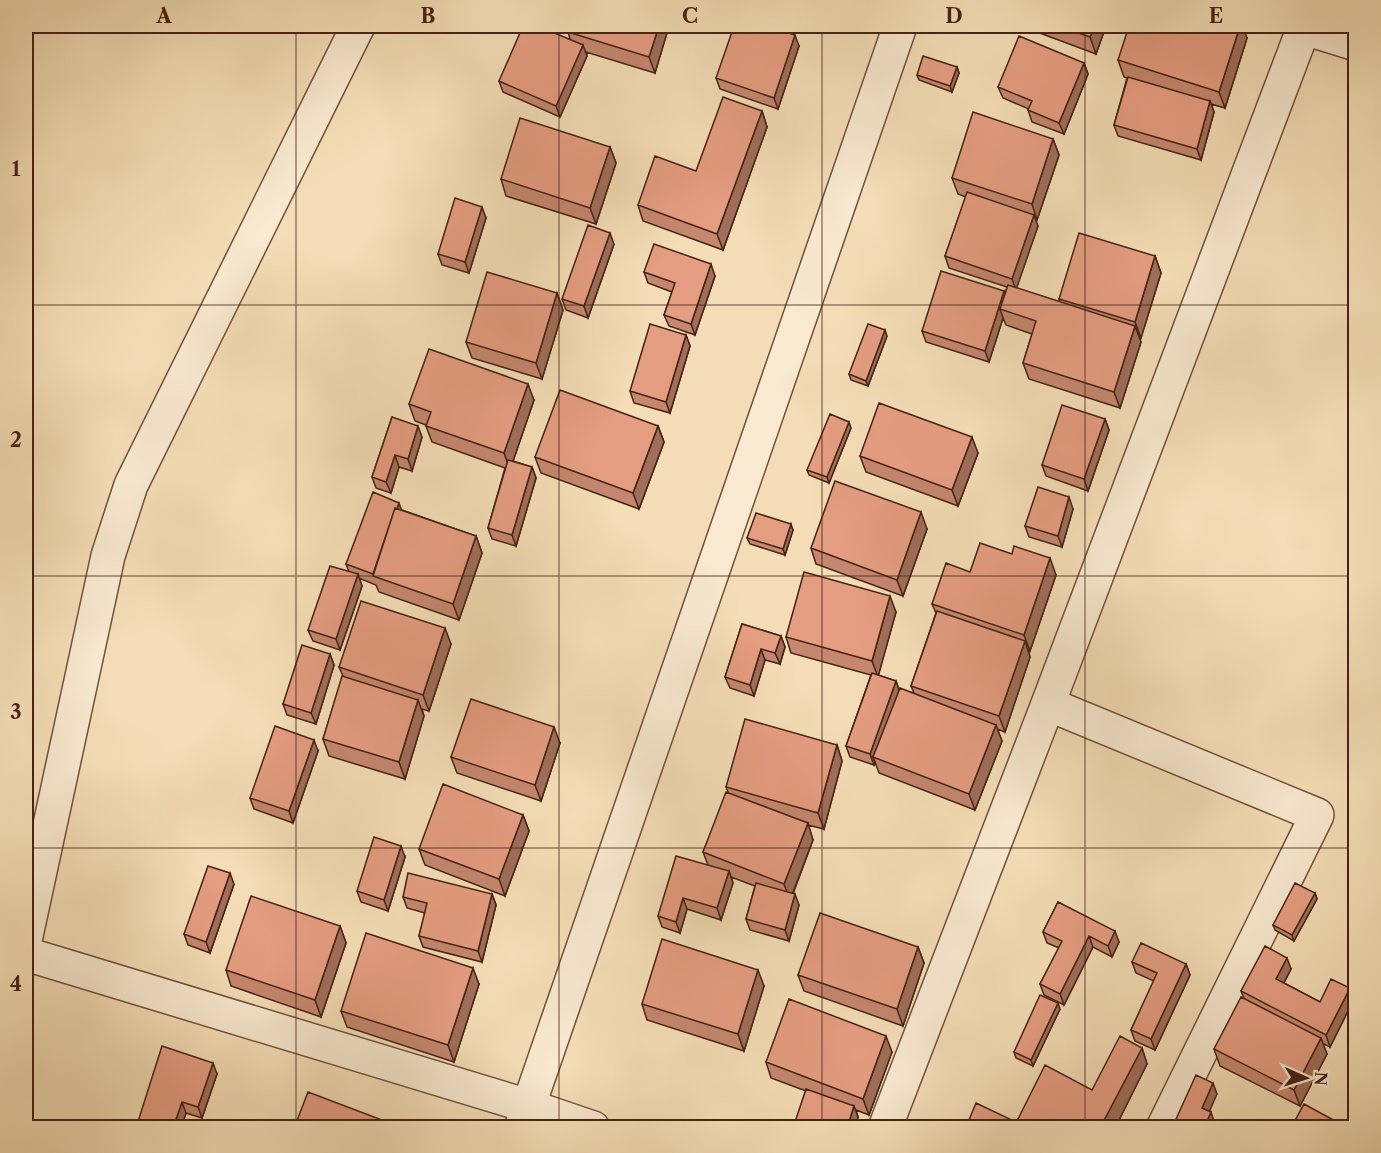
<svg xmlns="http://www.w3.org/2000/svg" width="1381" height="1153" viewBox="0 0 1381 1153" font-family="'Libre Caslon Text',serif">
<style>
.lines{fill:none;stroke-linecap:round;stroke-linejoin:round}
.minor-casing{stroke:#71513c;stroke-width:36}
.minor{stroke:#f8e9d0;stroke-width:33}
.wall{fill:#c5876f;stroke:#452214;stroke-width:1.5}
.shaded-wall{fill:#a06e5a;stroke:#452214;stroke-width:1.5}
.building{fill:#e59d81;stroke:#452214;stroke-width:1.5}
.grid{fill:none;stroke:#452214;stroke-width:1.5;stroke-opacity:0.55}
.neatline{fill:none;stroke:#452214;stroke-width:2}
.grid-label{font-size:20px;text-anchor:middle;font-weight:bold;fill:#452214}
</style>
<rect width="100%" height="100%" fill="#f4ddb6"/>
<filter id="stains"><feTurbulence type="fractalNoise" baseFrequency=".00333" numOctaves="4"/><feColorMatrix values="0 0 0 0 .2 0 0 0 0 .09 0 0 0 0 .02 0 0 0 .5 -.17"/></filter>
<radialGradient id="worn" r=".72"><stop offset=".6" stop-color="#630" stop-opacity="0"/><stop offset="1" stop-color="#630" stop-opacity=".3"/></radialGradient>
<g class="lines">
<defs>
<path id="minor" d="M1298 26 1356 44
M1048 704 1317 815 1163 1128
M26 936 108 556 131 485 358 26
M26 954 528 1106 593 1128
M521 1128 900 26
M885 1128 1048 704 1304 27"/>
</defs>
<!-- minor casing -->
<use href="#minor" class="minor-casing"/>
<!-- minor -->
<use href="#minor" class="minor"/>
</g>
<!-- wall -->
<path class="wall" d="M570 26H669L655 73 586 52 587 56 560 117 503 92 499 81 570 39 568 32Z
M790 26H806L804 30Z
M1021 26H1106L1096 54Z
M1247 38 1225 108 1211 104 1214 112 1201 160 1118 136 1114 125 1127 78 1124 77 1118 60Z
M799 46 778 109 720 89 716 78Z
M1084 63 1088 74 1064 134 1032 122 1028 110 1029 109 1003 98 998 87Z
M957 67 959 73 952 92 919 80 917 75Z
M762 111 767 127 723 250 643 221 638 205 696 171Z
M1053 139 1059 155 1037 220H1035L1038 226 1016 288 1060 302 1059 299 1155 256 1161 273 1141 338H1139L1141 342 1120 408 1029 379 1023 363 1032 334 1006 325 1003 318 989 362 926 342 922 331 1004 291 1005 295 1007 287 949 268 945 256 966 197 958 194 952 178Z
M610 147 616 163 596 224 506 196 501 179Z
M486 218 469 273 442 265 438 254Z
M614 244 588 318 566 310 562 299Z
M644 272 715 276 695 335 669 326 664 315 672 292 648 283Z
M557 293 563 310 542 379 472 358 466 342Z
M686 335 690 346 670 413 634 403 630 391Z
M887 336 868 386 851 380 849 374Z
M534 400 513 461 532 467 536 478 516 546 492 539 488 528 505 468 432 442 426 426V425L415 421 409 404Z
M392 417 422 437 412 471 399 467 391 493 376 488 372 477Z
M1105 419 1109 430 1088 491 1046 476 1042 465Z
M658 426 664 442 639 509 541 473 535 457Z
M851 428 829 483 809 475 807 470Z
M978 453 958 506 866 472 860 456Z
M1073 509 1062 547 1029 537 1025 526Z
M402 510 476 536 482 553 459 620 379 592 376 585 359 578 362 586 340 650 313 641 308 630 349 572 346 564Z
M927 529 903 596 816 564 811 548Z
M793 530 785 555 750 544 747 538Z
M970 572 1056 575 1030 651 1028 650 1030 657 1005 732 997 729 1002 741 975 810 879 773 875 762 874 765 850 757 846 746 871 675 791 653 786 637 896 612 878 675 896 681 899 690 914 693 911 686 936 613 932 604Z
M742 624 781 636 785 647 780 664 765 660 754 696 730 688 725 677Z
M451 644 429 711 422 709 424 716 405 779 329 756 323 739 343 676 339 667Z
M330 654 334 665 316 724 287 715 283 704Z
M560 743 541 801 457 773 451 757Z
M837 745 842 761 824 829 808 825 813 840 793 894 799 905 789 941 750 930 746 919 755 886 731 877 733 883 721 920 687 909 680 933 662 927 658 916 708 865 703 852 728 792 726 787Z
M318 751 293 823 254 809 250 798Z
M523 815 529 831 505 896 425 865 419 849Z
M405 857 388 911 361 902 357 891Z
M234 884 210 953 188 945 184 934Z
M1315 893 1317 899 1294 941 1275 930 1273 925Z
M492 894 496 905 482 962 423 947 419 936 425 913 407 908 403 897Z
M1058 902 1119 942 1112 957 1093 947 1064 1005 1044 995 1040 984 1059 948 1047 943 1043 932Z
M340 926 346 943 321 1017 231 986 226 970Z
M918 947 924 963 903 1026 804 991 798 975Z
M1132 962 1186 964 1190 975 1155 1050 1135 1041 1131 1030 1154 981 1136 973Z
M1291 969 1284 983 1320 1002 1350 988 1354 999 1330 1047 1322 1043 1327 1054 1300 1106 1220 1066 1214 1049 1244 999 1241 991Z
M479 984 454 1062 347 1027 341 1011Z
M764 986 744 1051 647 1020 642 1004Z
M1060 1009 1033 1066 1016 1058 1014 1052Z
M1142 1048 1147 1064 1115 1128H1021L1018 1119 1092 1090Z
M892 1052 869 1115 856 1110 858 1117 806 1091 771 1078 766 1062Z
M217 1074 202 1118 186 1113 181 1128H136Z
M969 1120 1018 1123 1020 1128H975L971 1125Z
M296 1123 403 1128H298Z"/>
<!-- shaded-wall -->
<path class="shaded-wall" d="M659 26H669L655 73 649 57Z
M1095 26H1106L1096 54 1090 37Z
M1240 26H1243L1247 38 1225 108 1219 92Z
M795 35 799 46 778 109 774 98Z
M583 45 587 56 560 117 556 106Z
M1084 63 1088 74 1064 134 1059 123Z
M957 67 959 73 952 92 950 86Z
M1210 101 1214 112 1201 160 1197 149Z
M762 111 767 127 723 250 717 234Z
M1053 139 1059 155 1037 220 1032 204Z
M610 147 616 163 596 224 590 208Z
M482 207 486 218 469 273 465 262Z
M1034 215 1038 226 1016 290 1012 279Z
M610 233 614 244 588 318 584 306Z
M1155 256 1161 273 1141 338 1135 322Z
M711 264 715 276 695 335 691 324Z
M1004 291 1008 303 1000 309 1003 318 989 362 985 351Z
M557 293 563 310 542 379 536 363Z
M1135 326 1141 342 1120 408 1114 392Z
M885 330 887 336 868 386 866 381Z
M686 335 690 346 670 413 666 402Z
M528 384 534 400 510 470 504 453Z
M1105 419 1109 430 1088 491 1084 479Z
M849 422 851 428 829 483 827 477Z
M418 426 422 437 412 471 408 459Z
M658 426 664 442 639 509 633 493Z
M972 437 978 453 958 506 952 490Z
M395 455 399 467 391 493 386 482Z
M532 467 536 478 516 546 512 535Z
M1069 497 1073 509 1062 547 1058 536Z
M399 503 403 514 373 574Z
M921 512 927 529 903 596 897 580Z
M791 524 793 530 785 555 783 549Z
M476 536 482 553 459 620 453 604Z
M1050 558 1056 575 1030 651 1024 635Z
M358 574 362 586 340 650 336 639Z
M890 596 896 612 878 677 872 661Z
M445 628 451 644 429 711 423 695Z
M781 636 785 647 780 664 775 653Z
M1025 641 1030 657 1005 732 999 716Z
M761 649 765 660 754 696 750 685Z
M330 654 334 665 316 724 311 713Z
M896 681 900 693 873 757 875 762 874 765 870 754Z
M418 700 424 716 405 779 399 762Z
M996 725 1002 741 975 810 969 794Z
M554 727 560 743 541 801 535 785Z
M314 740 318 751 293 823 289 811Z
M837 745 842 761 824 829 818 813Z
M523 815 529 831 505 896 499 879Z
M808 823 813 840 790 900 784 884Z
M401 846 405 857 388 911 384 900Z
M729 871 733 883 721 920 717 908Z
M230 873 234 884 210 953 206 942Z
M1315 893 1317 899 1294 941 1292 935Z
M492 894 496 905 482 962 478 951Z
M795 894 799 905 789 941 785 930Z
M683 898 687 909 680 933 676 922Z
M340 926 346 943 321 1017 315 1000Z
M1115 931 1119 942 1112 957 1108 946Z
M1089 936 1093 947 1064 1005 1060 994Z
M918 947 924 963 903 1026 897 1009Z
M1287 958 1291 969 1280 990 1276 979Z
M1186 964 1190 975 1155 1050 1151 1039Z
M473 968 479 984 454 1062 448 1045Z
M758 970 764 986 744 1051 738 1034Z
M1350 988 1354 999 1330 1047 1326 1035Z
M1058 1003 1060 1009 1033 1066 1031 1060Z
M886 1036 892 1052 869 1115 863 1099Z
M1321 1038 1327 1054 1300 1106 1294 1090Z
M1142 1048 1147 1064 1115 1128H1100Z
M213 1063 217 1074 202 1118 198 1107Z
M1213 1083 1217 1094 1206 1119 1202 1108Z
M182 1102 186 1113 181 1128H173Z
M854 1106 858 1117 855 1128H847Z
M1211 1112 1215 1124 1213 1128H1204Z"/>
<!-- building -->
<path class="building" d="M523 26H538L583 45 556 106 499 81Z
M570 26H659L649 57 568 32Z
M734 26H767L795 35 774 98 716 78Z
M1059 26H1095L1090 37Z
M1129 26H1240L1219 92 1118 60Z
M1019 36 1084 63 1059 123 1028 110 1032 101 998 87Z
M923 56 957 67 950 86 917 75Z
M1128 77 1210 101 1197 149 1114 125Z
M723 97 762 111 717 234 638 205 655 156 696 171Z
M973 112 1053 139 1032 204 952 178Z
M520 118 610 147 590 208 501 179Z
M967 192 1034 215 1012 279 945 256Z
M455 198 482 207 465 262 438 254Z
M588 225 610 233 584 306 562 299Z
M1079 233 1155 256 1135 322 1059 299Z
M654 244 711 264 691 324 664 315 675 283 644 272Z
M941 271 1004 291 985 351 922 331Z
M487 272 557 293 536 363 466 342Z
M1008 285 1135 326 1114 392 1023 363 1036 321 1000 309Z
M650 324 686 335 666 402 630 391Z
M868 324 885 330 866 381 849 374Z
M429 349 528 384 504 453 426 426 431 412 409 404Z
M560 390 658 426 633 493 535 457Z
M879 403 972 437 952 490 860 456Z
M1062 405 1105 419 1084 479 1042 465Z
M830 414 849 422 827 477 807 470Z
M392 417 418 426 408 459 395 455 386 482 372 477Z
M508 460 532 467 512 535 488 528Z
M835 481 921 512 897 580 811 548Z
M1038 487 1069 497 1058 536 1025 526Z
M373 492 399 503 397 509 395 508 373 574 346 564Z
M395 508 476 536 453 604 373 576Z
M756 513 791 524 783 549 747 538Z
M980 543 1012 554 1014 546 1050 558 1024 635 932 604 946 563 970 572Z
M330 566 358 574 336 639 308 630Z
M804 572 890 596 872 661 786 637Z
M361 601 445 628 423 695 339 667Z
M937 611 1025 641 999 716 911 686Z
M742 624 781 636 775 653 761 649 750 685 725 677Z
M302 645 330 654 311 713 283 704Z
M872 673 896 681 870 754 846 746Z
M342 676 418 700 399 762 323 739Z
M900 688 996 725 969 794 873 757Z
M471 699 554 727 535 785 451 757Z
M745 719 837 745 818 813 726 787Z
M275 726 314 740 289 811 250 798Z
M443 784 523 815 499 879 419 849Z
M726 792 808 823 784 884 703 852Z
M374 837 401 846 384 900 357 891Z
M676 856 729 871 717 908 683 898 676 922 658 916Z
M208 866 230 873 206 942 184 934Z
M408 873 492 894 478 951 419 936 427 903 403 897Z
M756 883 795 894 785 930 746 919Z
M1295 883 1315 893 1292 935 1273 925Z
M251 896 340 926 315 1000 226 970Z
M1058 902 1115 931 1108 946 1089 936 1060 994 1040 984 1062 941 1043 932Z
M820 913 918 947 897 1009 798 975Z
M366 933 473 968 448 1045 341 1011Z
M662 939 758 970 738 1034 642 1004Z
M1141 943 1186 964 1151 1039 1131 1030 1157 973 1132 962Z
M1265 946 1287 958 1276 979 1320 1002 1331 979 1350 988 1326 1035 1241 991Z
M1040 995 1058 1003 1031 1060 1014 1052Z
M1241 997 1321 1038 1294 1090 1214 1049Z
M789 999 886 1036 863 1099 766 1062Z
M1120 1036 1142 1048 1100 1128H1034L1018 1119 1045 1065 1092 1090Z
M162 1046 213 1063 198 1107 182 1102 173 1128H136Z
M1196 1075 1213 1083 1202 1108 1211 1112 1204 1128H1172Z
M806 1089 854 1106 847 1128H793Z
M308 1092 403 1128H308L296 1123Z
M976 1103 1018 1123 1016 1128H985L969 1120Z
M1304 1104 1348 1128H1291Z"/>
<!-- grid -->
<path class="grid" d="M296 26V1128M559 26V1128M822 26V1128M1085 26V1128M26 305H1356M26 576H1356M26 848H1356"/>
<!-- margin -->
<rect width="1381" height="1153" fill="none" stroke="#f4ddb6" stroke-width="66"/>
<!-- north arrow -->
<g transform="translate(1306 1078) rotate(93)" stroke="#f8e9d0" stroke-width="4.5" paint-order="stroke">
<path d="M0-4.5L10 22L0 15L-10 22Z" fill="#452214"/>
<text y="-9" font-size="16" font-weight="bold" text-anchor="middle" fill="#452214">N</text>
</g>
<rect x="33" y="33" width="1315" height="1087" class="neatline"/>
<g class="grid-label">
<text x="164" y="23">A</text>
<text x="428" y="23">B</text>
<text x="690" y="23">C</text>
<text x="954" y="23">D</text>
<text x="1216" y="23">E</text>
<text x="16" y="176">1</text>
<text x="16" y="447">2</text>
<text x="16" y="719">3</text>
<text x="16" y="991">4</text>
</g>
<rect width="100%" height="100%" filter="url(#stains)"/>
<rect width="100%" height="100%" fill="url(#worn)"/>
</svg>
